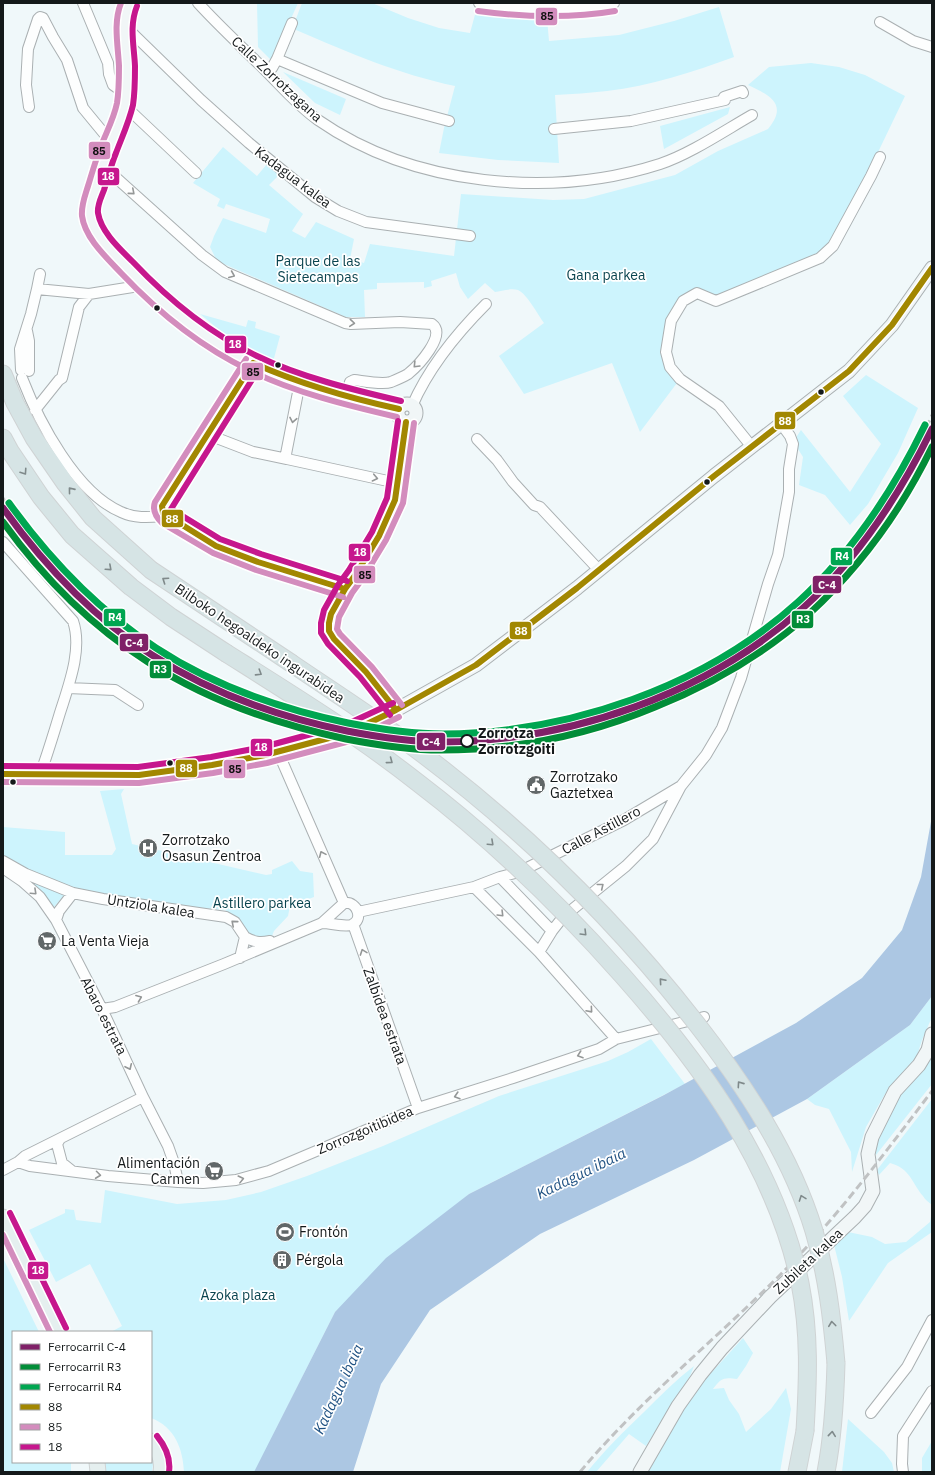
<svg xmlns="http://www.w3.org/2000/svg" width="935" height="1475" viewBox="0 0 935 1475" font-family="'IBM Plex Sans',sans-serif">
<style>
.green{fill:#cdf4fd}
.water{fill:#acc7e3}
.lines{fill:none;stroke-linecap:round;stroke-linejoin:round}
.street-casing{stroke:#aab0b2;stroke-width:12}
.secondary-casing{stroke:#aab0b2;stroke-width:15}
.primary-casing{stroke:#cfd3d4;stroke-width:17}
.highway-casing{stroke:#cfd3d4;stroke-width:19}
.street{stroke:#fdfefe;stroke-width:10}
.secondary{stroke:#f1f6f7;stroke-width:13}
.primary{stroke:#e5efef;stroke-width:15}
.highway{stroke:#d6e4e5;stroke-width:17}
.rail{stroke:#c0c2c3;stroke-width:3;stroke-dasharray:8 4;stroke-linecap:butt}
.highway-bridge-casing{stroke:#cfd3d4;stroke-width:19;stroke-linecap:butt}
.highway-bridge{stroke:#d6e4e5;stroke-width:17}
.bus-1-casing{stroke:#fff;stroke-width:9}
.bus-2-casing{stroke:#fff;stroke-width:9}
.bus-3-casing{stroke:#fff;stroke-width:9}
.bus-1{stroke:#a28701;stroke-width:6}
.bus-2{stroke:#d38cbd;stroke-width:6}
.bus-3{stroke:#c6178d;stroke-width:6}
.rail-1-casing{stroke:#fff;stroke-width:10}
.rail-2-casing{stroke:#fff;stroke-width:10}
.rail-3-casing{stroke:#fff;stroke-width:10}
.rail-1{stroke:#802168;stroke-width:7}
.rail-2{stroke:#028d38;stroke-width:7}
.rail-3{stroke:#00a651;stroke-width:7}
.oneway{stroke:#949797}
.oneway2{stroke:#7f898a}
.bus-dot{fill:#14191a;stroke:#fff;stroke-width:1.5}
.stop-dot{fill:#fff;stroke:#14191a;stroke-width:2}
.labels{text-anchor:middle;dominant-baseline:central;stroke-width:3.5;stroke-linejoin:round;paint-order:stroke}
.street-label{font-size:14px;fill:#14191a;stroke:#fff}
.park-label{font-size:14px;fill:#0a444f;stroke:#fff}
.stop-label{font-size:14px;font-weight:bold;fill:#14191a;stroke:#fff;text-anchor:start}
.poi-label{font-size:14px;fill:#14191a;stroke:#fff;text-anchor:start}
.water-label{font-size:15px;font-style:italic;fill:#205283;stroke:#fff}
.line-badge{stroke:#fff;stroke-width:1.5}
.badge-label{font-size:11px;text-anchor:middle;font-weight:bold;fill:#fff}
.pale-badge-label{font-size:11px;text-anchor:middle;font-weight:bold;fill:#111}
</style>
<rect width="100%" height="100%" fill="#f0f8fa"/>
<!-- green -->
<path class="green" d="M257 3H298L272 61 258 47Z
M302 3H372L408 18 439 28 470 33 476 11 510 17 547 18 549 41 619 35 674 21 719 7 734 57C693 72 650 86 607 91 590 93 572 94 555 95L559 163 498 160 439 153 444 128 455 86C398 74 350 53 296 30L294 24Z
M811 63 839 67 865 75 905 96 833 246 716 301 697 293 682 301 666 352 680 379 640 432 612 363 524 394 499 356 544 323C538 315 527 294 518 290 511 288 501 291 495 292L485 283 468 299 460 287 456 273 431 281 432 286 424 288V282L377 283V289L364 290 365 317H346L217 261 210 247 214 236 223 218 266 233 270 219 226 204 224 209 217 206 220 199 193 183 223 147 257 176 267 164 280 174 269 185 303 214 292 231 305 238 316 222 354 239 350 259 364 263 370 244 454 256 461 194 553 200 584 199 675 175 718 151 768 129C789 104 769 95 748 85L769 67Z
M283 72 346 99 340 115 315 103Z
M730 107 728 114 664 149 660 126Z
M200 314 246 327 248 320 256 322 255 328 280 336 273 362C243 348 225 335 200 314Z
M866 375 918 408 898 453 868 504 850 525 825 495 799 485 803 457 798 449 797 436 801 430 850 492 881 444 843 396Z
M124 789 121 794 132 844 266 875 272 874V870L292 861 300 871 313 873 314 897 290 906 288 916 274 931 272 936 265 940 248 934 238 918 225 910 160 904 86 891 64 885 16 865 3 858V827L65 832V855H112L116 849 100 791Z
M32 881 65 894 54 907 32 883Z
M932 996V1017L922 1040 917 1056 885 1094 866 1127 852 1172 851 1152 829 1109 815 1105 807 1099 910 1025Z
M651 1039 685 1084 469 1194 335 1312 274 1433 258 1472H184C183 1449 175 1427 151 1418V1332H111L122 1326 90 1264 56 1282 29 1230 65 1213V1209L74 1210 76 1220 101 1223 105 1190 177 1204 226 1200 261 1192 307 1176 383 1146 499 1096 608 1061 628 1052Z
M932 1054V1084L876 1155 875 1145 898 1095Z
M932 1099V1205C929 1202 925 1200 923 1196 911 1182 911 1169 890 1163L879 1175 877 1170Z
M932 1211V1232L888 1263 849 1321 842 1277 834 1245 848 1232 872 1237 885 1244 906 1242 930 1222Z
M3 1258 39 1332H13V1462H71V1472H3Z
M743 1338 753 1353 746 1366 737 1379C724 1377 721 1378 713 1389L724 1388 729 1400 739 1414 746 1432 771 1409 786 1388 791 1409 780 1472H648L682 1409 701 1384Z
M694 1366 690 1376 646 1446 629 1434 596 1472H587C604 1451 624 1431 644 1412 660 1396 676 1380 694 1366Z
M848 1419 884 1452 892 1463 894 1472H842Z
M932 1441V1472H922V1458Z
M151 1457 153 1464 152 1472H104V1462H151Z"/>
<!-- water -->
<path class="water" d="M932 816V996L910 1025 807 1099 694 1160 540 1234 430 1310 381 1384 353 1472H254L335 1312 386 1258 469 1194 664 1095 796 1023 862 978 902 930 921 877Z"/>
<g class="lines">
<defs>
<path id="street" d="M83 3 108 63 109 74 113 85 126 94
M198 3C219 26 243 48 265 70 282 87 298 106 318 120 413 186 551 199 660 164 690 154 724 131 752 115
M479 3C524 9 570 12 614 3
M880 22 913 41 932 47
M125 26 201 100 249 143 315 197 338 211 366 222 470 236
M277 59 382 103 449 121
M272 68 277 59 292 23
M124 105 196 173
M29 107 26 85 28 49 38 19 40 17 43 18 53 37 67 60 83 108 111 142
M554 129 631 121 725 100 724 97 742 91 743 93
M103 166 202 255 225 272 345 323 351 324 400 322 432 324C447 335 418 366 408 374 403 377 396 380 391 382 382 385 363 381 354 380L350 382 346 396
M37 289 40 274
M27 331 29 341V371
M21 370 20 349 31 314 37 289 89 294 145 285
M22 378C39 422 76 493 121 512 136 519 151 517 166 516
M300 382 286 454 287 459 397 483
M412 406C429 367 456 334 486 304
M35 410 59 380 62 378 79 307 89 294
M214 437 253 452 287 459
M477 439 497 460 513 482 534 505 540 507 599 570
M752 447 719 406 680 379 670 367 666 352 671 321 683 301 697 293 716 301 820 258 833 246 871 176 880 157
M3 542 73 621C83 650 68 687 59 716 53 736 47 755 40 775
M68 688 115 690 138 705
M278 752 344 903
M3 861 26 874 73 893 103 899 226 917 235 922 245 937 240 958
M3 868 22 881 40 897 56 920 102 1009 143 1097 168 1146 174 1163 178 1182
M500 877 552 931 539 952
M474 887 539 952 616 1039
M344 903C358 901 364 921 351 925 343 927 331 923 322 923Z
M358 912 474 887 500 877 519 872 624 820 681 786
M56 920 59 911 73 893
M353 924 418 1108
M552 931 563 917 626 866 653 839 681 786 706 755 722 728 741 678 768 584 778 555 789 492V469L793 444 790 436 782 425
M245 937C254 942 259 943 270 941
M102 1009 115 1007 224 964 322 923
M60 1139 57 1144 62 1163 72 1171
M18 1162 30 1166 108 1176 178 1182 203 1183 236 1180 269 1171 418 1108 513 1078 599 1049 616 1039 704 1017
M3 1170 18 1162 25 1156 143 1097
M871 1413 907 1367 932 1320
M903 1472 902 1464 903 1436 932 1391"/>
<path id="secondary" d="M130 3C120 21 126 46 127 66 127 78 127 90 125 102 122 121 112 138 106 156 102 166 99 177 96 188 94 194 91 201 90 208 88 226 108 247 119 259 154 298 206 340 252 363 273 373 295 380 318 387 345 395 372 403 399 409
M253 363 162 506 163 513 166 516 216 546 258 562 345 589
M398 413a9 9 0 1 1 18 0a9 9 0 1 1-18 0Z
M396 710 366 672 334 639 329 631V623L331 614 345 589 356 574 379 536 395 500 406 422
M3 774 139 775 212 765 265 755 304 744 348 733 396 710 476 665 577 588 714 476 849 371 892 325 932 268
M640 1472 678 1406 700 1375 722 1348 770 1297 855 1217 865 1206 873 1191 868 1154 872 1137 895 1091 919 1065 928 1050 932 1034"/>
<path id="primary" d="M3 1217 59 1332
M151 1441C159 1450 163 1460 161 1472
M97 1462 98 1472"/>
<path id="highway" d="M3 374 15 403 34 438 65 483 93 518 151 570 291 663
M3 438 10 451 41 497 72 535 131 587 171 617 226 653
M797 1472 805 1431
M826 1472C833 1436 835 1400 836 1363"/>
</defs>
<!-- street casing -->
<use href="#street" class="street-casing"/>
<!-- secondary casing -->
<use href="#secondary" class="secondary-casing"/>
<!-- primary casing -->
<use href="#primary" class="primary-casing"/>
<!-- highway casing -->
<use href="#highway" class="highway-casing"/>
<!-- street -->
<use href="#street" class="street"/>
<!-- secondary -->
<use href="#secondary" class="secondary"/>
<!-- primary -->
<use href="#primary" class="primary"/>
<!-- highway -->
<use href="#highway" class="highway"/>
<!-- rail -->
<path class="rail" d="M3 498C76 612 194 691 325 720 360 728 397 736 433 737 555 739 690 696 784 617 829 579 868 532 899 482 912 461 922 438 932 415
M157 500 235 377
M580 1472C640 1400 714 1341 780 1275 836 1219 884 1154 932 1091"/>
<defs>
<path id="highway-bridge" d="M226 653C291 694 356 734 417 782 492 839 560 905 622 975 701 1064 775 1165 800 1283 810 1334 808 1379 805 1431
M291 663C335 693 381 722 424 755 526 832 617 922 696 1023 745 1086 791 1155 814 1231 827 1275 832 1318 836 1363"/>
</defs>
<!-- highway-bridge casing -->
<use href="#highway-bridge" class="highway-bridge-casing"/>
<!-- highway-bridge -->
<use href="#highway-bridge" class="highway-bridge"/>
<defs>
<path id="bus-1" d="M253 363 162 506 163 513 216 546 258 562 345 589
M253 363C300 384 349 398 399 409
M396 710 366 672 334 639 329 631V623L331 614 345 589 356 574 379 536 395 500 406 422
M3 774 139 775 212 765 265 755 348 733 396 710 476 665 577 588 714 476 849 371 892 325 932 268"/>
<path id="bus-2" d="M121 3C113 23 118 45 119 66 119 78 119 91 117 103 114 118 107 131 101 146 96 159 92 173 88 186 85 196 81 205 82 216 85 238 106 257 121 273 157 311 201 347 249 370 292 392 350 406 397 417
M478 11C524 17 569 19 615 11
M246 359 155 502C152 510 156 517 162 523L213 553 256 570 343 597
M402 705 372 667 340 634 337 629 339 617 352 593 363 578 386 540 403 503 414 423
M3 782 139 783 213 773 267 763 350 741 399 717
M3 1235 50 1332"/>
<path id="bus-3" d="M137 6C129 26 134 45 135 66 135 78 135 92 133 105 129 122 122 137 116 153 111 165 108 178 104 190 101 198 97 205 98 213 101 232 120 249 133 262 168 299 211 334 257 356 300 377 354 390 401 401
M260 367 171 509 220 539 261 554 347 581
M390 715 360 677 328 644 321 633V623L324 610 338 585 349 570 372 532 387 498 398 421
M3 766 138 767 211 757 263 747 345 725 393 703
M10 1213 66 1328
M157 1436C166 1447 171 1458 169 1472"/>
</defs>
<!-- bus-1 casing -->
<use href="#bus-1" class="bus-1-casing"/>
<!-- bus-2 casing -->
<use href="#bus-2" class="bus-2-casing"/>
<!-- bus-3 casing -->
<use href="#bus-3" class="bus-3-casing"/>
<!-- bus-1 -->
<use href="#bus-1" class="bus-1"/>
<!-- bus-2 -->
<use href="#bus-2" class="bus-2"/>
<!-- bus-3 -->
<use href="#bus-3" class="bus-3"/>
<defs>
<path id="rail-1" d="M3 508C44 565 92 617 152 655 211 693 278 717 347 731 378 737 411 742 443 742 571 741 707 694 803 608 859 558 899 496 932 429"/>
<path id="rail-2" d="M3 522C42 576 91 626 148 662 208 701 276 724 346 739 377 745 409 750 441 750 514 750 588 735 655 707 710 685 764 654 809 614 860 567 902 509 932 447"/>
<path id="rail-3" d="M9 503C50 560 98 610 156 648 214 686 281 709 348 723 379 729 411 734 443 734 569 733 704 687 798 602 853 552 893 491 925 425"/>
</defs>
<!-- rail-1 casing -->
<use href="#rail-1" class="rail-1-casing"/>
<!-- rail-2 casing -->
<use href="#rail-2" class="rail-2-casing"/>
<!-- rail-3 casing -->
<use href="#rail-3" class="rail-3-casing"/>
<!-- rail-1 -->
<use href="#rail-1" class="rail-1"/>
<!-- rail-2 -->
<use href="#rail-2" class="rail-2"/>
<!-- rail-3 -->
<use href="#rail-3" class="rail-3"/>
</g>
<!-- one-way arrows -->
<defs><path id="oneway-chevron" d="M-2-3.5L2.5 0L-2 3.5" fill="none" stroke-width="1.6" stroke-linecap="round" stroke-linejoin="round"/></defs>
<g class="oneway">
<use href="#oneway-chevron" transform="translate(132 192) rotate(41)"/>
<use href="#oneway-chevron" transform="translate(232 275) rotate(23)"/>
<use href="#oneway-chevron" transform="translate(352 323) rotate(5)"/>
<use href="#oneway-chevron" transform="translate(416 365) rotate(134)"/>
<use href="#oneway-chevron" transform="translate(293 420) rotate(101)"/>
<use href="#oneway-chevron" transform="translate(375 478) rotate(12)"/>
<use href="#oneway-chevron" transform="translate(322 854) rotate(-114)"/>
<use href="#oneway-chevron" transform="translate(601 886) rotate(-39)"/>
<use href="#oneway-chevron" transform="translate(34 892) rotate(43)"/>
<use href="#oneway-chevron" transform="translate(501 914) rotate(45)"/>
<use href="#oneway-chevron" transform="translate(234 923) rotate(-139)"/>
<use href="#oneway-chevron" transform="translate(363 952) rotate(-110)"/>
<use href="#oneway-chevron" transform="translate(139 998) rotate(-21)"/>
<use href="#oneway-chevron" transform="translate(590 1010) rotate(49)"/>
<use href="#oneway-chevron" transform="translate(580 1055) rotate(161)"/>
<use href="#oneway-chevron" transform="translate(129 1067) rotate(65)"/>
<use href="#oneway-chevron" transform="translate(457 1096) rotate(163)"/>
<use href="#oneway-chevron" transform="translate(98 1175) rotate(7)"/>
<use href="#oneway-chevron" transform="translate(241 1179) rotate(-14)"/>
</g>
<g class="oneway2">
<use href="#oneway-chevron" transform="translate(24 472) rotate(56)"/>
<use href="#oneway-chevron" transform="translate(71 490) rotate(-129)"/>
<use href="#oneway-chevron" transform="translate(109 568) rotate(42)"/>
<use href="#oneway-chevron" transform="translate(165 580) rotate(-146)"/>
<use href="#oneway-chevron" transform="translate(259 673) rotate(32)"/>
<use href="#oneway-chevron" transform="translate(390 761) rotate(37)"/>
<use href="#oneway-chevron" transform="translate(491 843) rotate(43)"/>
<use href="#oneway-chevron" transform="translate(584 933) rotate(45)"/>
<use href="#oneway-chevron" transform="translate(662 981) rotate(-131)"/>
<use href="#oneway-chevron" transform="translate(740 1084) rotate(-125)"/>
<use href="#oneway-chevron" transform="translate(802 1198) rotate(-110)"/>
<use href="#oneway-chevron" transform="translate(832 1324) rotate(-97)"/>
<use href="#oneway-chevron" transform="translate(832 1434) rotate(-84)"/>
</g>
<!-- icons -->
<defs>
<symbol id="civic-disc" viewBox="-11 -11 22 22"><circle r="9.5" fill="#616768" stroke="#fff"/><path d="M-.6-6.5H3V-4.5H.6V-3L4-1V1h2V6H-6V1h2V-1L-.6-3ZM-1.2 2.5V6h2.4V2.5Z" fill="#fff"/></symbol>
<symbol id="hospital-disc" viewBox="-11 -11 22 22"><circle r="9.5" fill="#616768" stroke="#fff"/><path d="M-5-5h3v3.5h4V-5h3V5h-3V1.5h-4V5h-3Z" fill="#fff"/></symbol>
<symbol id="supermarket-disc" viewBox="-11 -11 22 22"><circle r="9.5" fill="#616768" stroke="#fff"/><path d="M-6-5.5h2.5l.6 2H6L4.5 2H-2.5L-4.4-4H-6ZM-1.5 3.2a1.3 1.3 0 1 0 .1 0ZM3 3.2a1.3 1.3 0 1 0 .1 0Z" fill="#fff"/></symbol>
<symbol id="stadium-disc" viewBox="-11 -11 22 22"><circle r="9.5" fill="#616768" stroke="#fff"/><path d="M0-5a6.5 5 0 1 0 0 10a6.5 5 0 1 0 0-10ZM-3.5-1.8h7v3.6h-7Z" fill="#fff"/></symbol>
<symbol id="building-disc" viewBox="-11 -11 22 22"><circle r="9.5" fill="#616768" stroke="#fff"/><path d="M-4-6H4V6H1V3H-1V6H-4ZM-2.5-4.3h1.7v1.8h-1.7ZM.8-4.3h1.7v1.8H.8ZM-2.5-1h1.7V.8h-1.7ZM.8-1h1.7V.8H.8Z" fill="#fff"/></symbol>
</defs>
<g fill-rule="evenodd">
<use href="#civic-disc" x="525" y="774" width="22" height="22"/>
<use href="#hospital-disc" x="137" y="837" width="22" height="22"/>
<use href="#supermarket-disc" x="36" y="930" width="22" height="22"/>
<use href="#supermarket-disc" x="203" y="1160" width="22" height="22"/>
<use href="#stadium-disc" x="274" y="1221" width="22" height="22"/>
<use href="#building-disc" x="271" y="1249" width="22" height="22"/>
</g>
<!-- markers -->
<g class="bus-dot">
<circle cx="157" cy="308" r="3.5"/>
<circle cx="278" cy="365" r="3.5"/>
<circle cx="821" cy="392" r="3.5"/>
<circle cx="707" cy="482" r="3.5"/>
<circle cx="170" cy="763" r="3.5"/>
<circle cx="13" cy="782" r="3.5"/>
</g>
<circle class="stop-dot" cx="467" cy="741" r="6"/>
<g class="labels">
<!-- street labels -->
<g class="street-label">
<text transform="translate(277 79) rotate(43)">Calle Zorrotzagana</text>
<text transform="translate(293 177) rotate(37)">Kadagua kalea</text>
<text transform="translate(260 643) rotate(34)">Bilboko hegoaldeko ingurabidea</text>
<text transform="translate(601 830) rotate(-28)">Calle Astillero</text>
<text transform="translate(151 906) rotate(9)">Untziola kalea</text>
<text transform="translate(104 1016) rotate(63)">Abaro estrata</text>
<text transform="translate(385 1016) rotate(70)">Zalbidea estrata</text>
<text transform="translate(365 1130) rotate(-23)">Zorrozgoitibidea</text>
<text transform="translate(808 1261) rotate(-43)">Zubileta kalea</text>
</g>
<!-- park labels -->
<g class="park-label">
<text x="318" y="261">Parque de las<tspan x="318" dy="16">Sietecampas</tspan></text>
<text x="606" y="275">Gana parkea</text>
<text x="262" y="903">Astillero parkea</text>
<text x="238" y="1295">Azoka plaza</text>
</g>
<!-- stop labels -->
<g class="stop-label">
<text x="478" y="733">Zorrotza<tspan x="478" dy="16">Zorrotzgoiti</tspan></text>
</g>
<!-- poi labels -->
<g class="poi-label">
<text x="550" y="777">Zorrotzako<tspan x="550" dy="16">Gaztetxea</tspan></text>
<text x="162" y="840">Zorrotzako<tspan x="162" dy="16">Osasun Zentroa</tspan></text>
<text x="61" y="941">La Venta Vieja</text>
<text x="200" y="1163" text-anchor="end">Alimentación<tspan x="200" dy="16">Carmen</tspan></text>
<text x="299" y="1232">Frontón</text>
<text x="296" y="1260">Pérgola</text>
</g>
<!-- water labels -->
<g class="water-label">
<text transform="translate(581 1173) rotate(-26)">Kadagua ibaia</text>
<text transform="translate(338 1389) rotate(-65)">Kadagua ibaia</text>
</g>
</g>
<g class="line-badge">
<rect x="535" y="7" width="23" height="19" rx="4" fill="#d38cbd"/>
<rect x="88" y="141" width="23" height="19" rx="4" fill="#d38cbd"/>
<rect x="97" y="167" width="23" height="19" rx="4" fill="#c6178d"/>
<rect x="224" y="335" width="23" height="19" rx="4" fill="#c6178d"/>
<rect x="241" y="362" width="23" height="19" rx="4" fill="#d38cbd"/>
<rect x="774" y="411" width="22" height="19" rx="4" fill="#a28701"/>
<rect x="161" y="509" width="23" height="19" rx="4" fill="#a28701"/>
<rect x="348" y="543" width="23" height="19" rx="4" fill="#c6178d"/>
<rect x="830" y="547" width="23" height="19" rx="4" fill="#00a651"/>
<rect x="353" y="565" width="23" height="19" rx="4" fill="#d38cbd"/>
<rect x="812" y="575" width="30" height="19" rx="4" fill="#802168"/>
<rect x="103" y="608" width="23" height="19" rx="4" fill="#00a651"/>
<rect x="791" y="610" width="23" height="19" rx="4" fill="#028d38"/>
<rect x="509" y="621" width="23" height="19" rx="4" fill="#a28701"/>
<rect x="119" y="633" width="30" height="19" rx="4" fill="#802168"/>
<rect x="149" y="660" width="23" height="19" rx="4" fill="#028d38"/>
<rect x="416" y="732" width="30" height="19" rx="4" fill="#802168"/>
<rect x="250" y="738" width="23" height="19" rx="4" fill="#c6178d"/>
<rect x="175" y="759" width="23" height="19" rx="4" fill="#a28701"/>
<rect x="223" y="759" width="23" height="20" rx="4" fill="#d38cbd"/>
<rect x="27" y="1261" width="22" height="19" rx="4" fill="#c6178d"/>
</g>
<g class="badge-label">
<text x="108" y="180">18</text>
<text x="235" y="348">18</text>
<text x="785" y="425">88</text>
<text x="172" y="523">88</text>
<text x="360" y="556">18</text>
<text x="842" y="560">R4</text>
<text x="827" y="589">C-4</text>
<text x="115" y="621">R4</text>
<text x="803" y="623">R3</text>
<text x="521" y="635">88</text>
<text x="134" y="647">C-4</text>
<text x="160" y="673">R3</text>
<text x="431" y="746">C-4</text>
<text x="261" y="751">18</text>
<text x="186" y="772">88</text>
<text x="38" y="1274">18</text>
</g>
<g class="pale-badge-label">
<text x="547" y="20">85</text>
<text x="99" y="155">85</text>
<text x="253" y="376">85</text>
<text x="365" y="579">85</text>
<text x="235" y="773">85</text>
</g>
<!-- border -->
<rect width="935" height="1475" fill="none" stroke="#14191a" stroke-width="8"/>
<!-- legend -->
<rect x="12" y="1331" width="140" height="132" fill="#ffffff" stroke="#a1a3a3"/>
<rect x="20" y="1344" width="20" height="6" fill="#802168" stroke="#a1a3a3"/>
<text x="48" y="1351" font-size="12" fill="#14191a">Ferrocarril C-4</text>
<rect x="20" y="1364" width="20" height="6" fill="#028d38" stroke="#a1a3a3"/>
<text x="48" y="1371" font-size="12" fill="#14191a">Ferrocarril R3</text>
<rect x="20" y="1384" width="20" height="6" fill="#00a651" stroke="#a1a3a3"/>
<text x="48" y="1391" font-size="12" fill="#14191a">Ferrocarril R4</text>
<rect x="20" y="1404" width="20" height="6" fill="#a28701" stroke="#a1a3a3"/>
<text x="48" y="1411" font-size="12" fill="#14191a">88</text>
<rect x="20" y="1424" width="20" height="6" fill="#d38cbd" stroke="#a1a3a3"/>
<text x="48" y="1431" font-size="12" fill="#14191a">85</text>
<rect x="20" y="1444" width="20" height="6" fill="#c6178d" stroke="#a1a3a3"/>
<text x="48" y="1451" font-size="12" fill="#14191a">18</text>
</svg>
